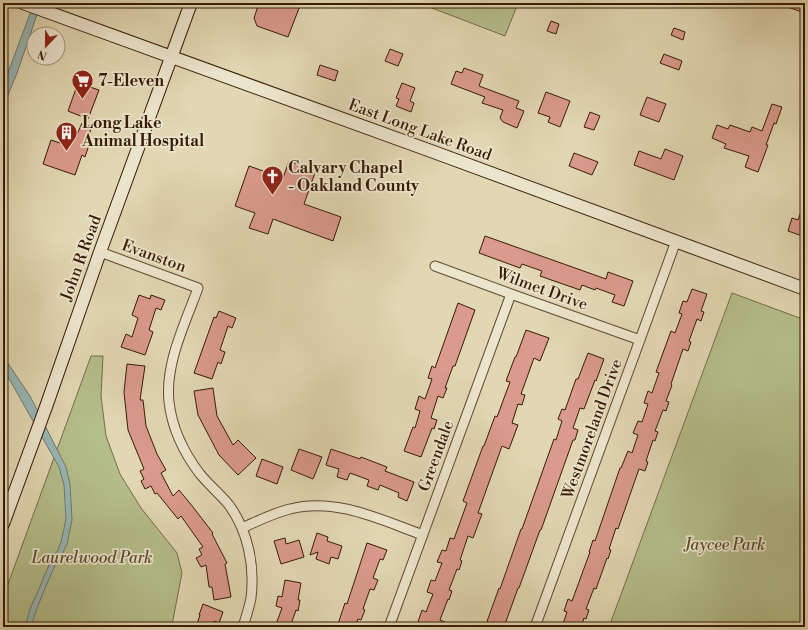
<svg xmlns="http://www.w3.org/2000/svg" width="808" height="630" viewBox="0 0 808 630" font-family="'Libre Bodoni',serif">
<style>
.green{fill:#b4be8a;stroke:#766c48}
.water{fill:#97b7b6;stroke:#71796f}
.building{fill:#da9a8c;stroke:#381b05}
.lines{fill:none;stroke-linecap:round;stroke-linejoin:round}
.minor-casing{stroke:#624a30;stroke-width:11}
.secondary-casing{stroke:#381b05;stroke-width:14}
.minor{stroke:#ece5cd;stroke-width:9}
.secondary{stroke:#ece5cd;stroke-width:12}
.labels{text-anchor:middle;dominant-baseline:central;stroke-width:3.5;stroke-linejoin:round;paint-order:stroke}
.poi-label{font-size:16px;font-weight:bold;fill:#381b05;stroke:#ece5cd;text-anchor:start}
.street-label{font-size:16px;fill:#381b05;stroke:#ece5cd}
.park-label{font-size:16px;font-style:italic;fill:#5d4c2d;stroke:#ece5cd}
</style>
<rect width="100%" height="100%" fill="#e1d7b2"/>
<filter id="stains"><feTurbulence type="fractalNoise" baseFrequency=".005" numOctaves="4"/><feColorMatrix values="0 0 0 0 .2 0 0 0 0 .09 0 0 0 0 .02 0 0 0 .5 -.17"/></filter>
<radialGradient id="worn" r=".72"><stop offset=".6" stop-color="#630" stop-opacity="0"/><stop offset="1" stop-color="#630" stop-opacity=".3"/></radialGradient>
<!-- green -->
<path class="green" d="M419 3H518L505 36Z
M732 293 805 320V627H609Z
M91 356H103L101 396 106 436 120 474 141 508 177 553 182 573 173 620 171 627H3V598Z"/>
<!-- water -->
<path class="water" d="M34 3H41L17 73 3 107V86Z
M3 356 30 396 66 467 70 484 72 520 67 544 63 553 57 561 43 593 36 611 31 627H25L30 609 38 591 52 558 58 550 61 542 66 519 64 485 59 467 3 368Z"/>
<!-- building -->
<path class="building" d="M259 3H301L288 37 257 26 254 18Z
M779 3H805V13L779 4Z
M551 21 559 24 556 34 547 31Z
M674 28 685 32 683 40 671 35Z
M390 49 403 54 398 66 385 61Z
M664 54 682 61 679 70 660 63Z
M320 65 338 71 335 81 317 75Z
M464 68 483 75 479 86 519 101 516 108 524 111 517 128 503 122 500 118 503 110 482 103 485 97 451 84 456 71 462 73Z
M78 83 99 90 88 119 68 111Z
M402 83 415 88 410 101 414 103 411 112 396 106 399 99 396 98Z
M546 92 570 101 560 127 548 122 550 117 538 113Z
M647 97 666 104 659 122 640 115Z
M772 104 782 107 776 124 774 123 766 145H768L758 172 745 167 749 156 724 148 726 144 712 138 717 125 728 129 730 125 750 132 752 127 762 131Z
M590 112 600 116 594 130 584 127Z
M82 123 92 127 85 144 89 145 85 157 82 155 75 175 43 164 51 140 60 143 63 135 75 139Z
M665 149 683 156 674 180 634 165 639 151 661 159Z
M574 153 598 162 592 175 569 166Z
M289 161 316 170 304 204 341 217 333 241 273 219 268 234 249 228 255 213 235 206 249 166 283 178Z
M804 203H805V237L788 231 792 218 798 220Z
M485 236 606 279 608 272 633 281 624 306 612 302 615 295 596 288 595 290 582 285 580 290 540 276 542 271 522 264 520 268 479 253Z
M692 289 707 294 701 311 704 312 701 321 697 319 689 341 691 342 688 351 683 349 671 384 672 385 666 401 669 402 666 411 663 410 655 431 658 432 655 441 653 440 646 461 648 462 645 471 639 469 618 529 616 528 609 549 611 550 608 559 607 558 596 589 594 588 586 609 589 610 586 619 584 618 581 627H562L567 612 564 611 568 599 572 601 590 552H589L593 540 595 541 620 468H621L628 451 632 453 638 435 633 433 638 421 642 422 648 404 644 403 648 391 652 393 659 373 656 372 671 331 675 333 682 314 679 313 683 301 687 302Z
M139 295 150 299 151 295 165 300 161 310 156 308 149 330 153 332 145 355 121 347 126 334 132 337 138 318 132 315Z
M458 303 475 310 455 366H453L445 388H447L443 398 438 396 431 418 437 420 434 429 432 428 421 457 404 451 413 427 415 428 420 411 415 409 419 396 425 399 432 379 428 378 432 366 435 368Z
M219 311 236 318 232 328 228 326 220 350 225 352 221 364 218 362 212 379 194 373 214 317 216 318Z
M526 330 549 338 540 361 534 358 521 394 525 395 522 405 518 404 512 423 518 425 509 449 502 446 478 513 482 514 473 538 468 536 460 560 462 561 459 570 457 569 449 590 452 591 449 600 448 599 440 620 455 626V627H431L418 622 422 610 426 612 433 594 427 592 431 580 435 581 442 563 437 562 442 550 446 551 450 538 454 539 467 503 463 501 483 446H484L495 416 497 417 510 382 506 381 515 357H516Z
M588 353 604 359 596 381 595 380 584 409 580 408 573 428 578 430 575 440H573L541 530H540L519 588H518L504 627H485L499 588 500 589 521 529H522L554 439 556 440 562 421 558 419 562 409 565 410 576 379H578Z
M127 364 145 366 140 400H143L146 426 157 454 166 470 161 473 173 496 179 490 193 507 213 533 212 534 227 563 225 564 231 597 214 600 212 587H209L206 565 201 567 196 558 202 555 199 549 203 547 181 516 178 519 157 493 155 494 151 486 145 489 141 481 144 479 140 471 144 469 128 430 124 392Z
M213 388 217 416 233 445 238 440 256 458 238 475 219 455 198 415 194 391Z
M299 449 322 457 313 479 291 470Z
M331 449 360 459 361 457 387 467 385 471 414 482 407 501 398 497 399 493 380 485 378 490 367 486 369 480 350 473 347 480 337 477 339 469 326 465Z
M262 459 283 467 277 484 256 476Z
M317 533 328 537 327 541 342 546 338 559 331 557 329 564 316 559 318 552 310 555Z
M285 538 286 544 299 540 304 557 281 564 274 541Z
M367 543 387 550 383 560 380 559 373 578 378 580 374 590 370 589 363 609 365 610 361 620 358 619 355 627H337L345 603 347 604Z
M285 580 301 583 298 600H300L298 611 296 610 290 627H275L282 608 276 606 278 596 282 597Z
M203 604 223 612 219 623 214 621 212 627H196L200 615H199Z"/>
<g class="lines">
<defs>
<path id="minor" d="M100 252 198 288C185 324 165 363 169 402 172 428 184 453 200 474 209 485 220 494 229 505 248 531 255 566 251 598 249 608 246 617 243 627
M435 266 511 294 640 340
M242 528C258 521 273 513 290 509 336 497 381 520 423 535
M389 627 511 294
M535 627 676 241"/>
<path id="secondary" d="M23 3 431 151 805 289
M3 524 47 404 100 252 191 3"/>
</defs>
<!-- minor casing -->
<use href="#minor" class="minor-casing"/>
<!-- secondary casing -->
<use href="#secondary" class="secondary-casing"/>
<!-- minor -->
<use href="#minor" class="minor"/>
<!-- secondary -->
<use href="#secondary" class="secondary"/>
</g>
<!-- icons -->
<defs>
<symbol id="supermarket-pin" viewBox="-11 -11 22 30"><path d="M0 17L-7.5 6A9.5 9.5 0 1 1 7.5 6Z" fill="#8f2418" stroke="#ece5cd"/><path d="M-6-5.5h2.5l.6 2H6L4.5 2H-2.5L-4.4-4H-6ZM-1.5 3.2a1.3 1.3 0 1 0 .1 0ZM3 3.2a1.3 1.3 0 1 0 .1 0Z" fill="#fff"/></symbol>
<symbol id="building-pin" viewBox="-11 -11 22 30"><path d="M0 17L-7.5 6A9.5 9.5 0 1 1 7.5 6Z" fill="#8f2418" stroke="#ece5cd"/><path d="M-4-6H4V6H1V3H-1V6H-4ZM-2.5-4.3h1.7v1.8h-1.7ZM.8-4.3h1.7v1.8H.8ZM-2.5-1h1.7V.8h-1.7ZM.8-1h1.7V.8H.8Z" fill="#fff"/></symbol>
<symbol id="church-pin" viewBox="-11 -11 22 30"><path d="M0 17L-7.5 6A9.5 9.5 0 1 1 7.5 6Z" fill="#8f2418" stroke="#ece5cd"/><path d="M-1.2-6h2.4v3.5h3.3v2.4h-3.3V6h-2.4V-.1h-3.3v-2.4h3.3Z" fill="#fff"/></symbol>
</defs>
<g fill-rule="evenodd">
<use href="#supermarket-pin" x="70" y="68" width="25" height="34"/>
<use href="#building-pin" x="54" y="120" width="25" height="34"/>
<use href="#church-pin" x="260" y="164" width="25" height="34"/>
</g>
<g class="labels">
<!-- poi labels -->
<g class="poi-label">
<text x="98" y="81">7-Eleven</text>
<text x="82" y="123">Long Lake<tspan x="82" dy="18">Animal Hospital</tspan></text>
<text x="288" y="168">Calvary Chapel<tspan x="288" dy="18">- Oakland County</tspan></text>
</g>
<!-- street labels -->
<g class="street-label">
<text transform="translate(420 130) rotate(20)">East Long Lake Road</text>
<text transform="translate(154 256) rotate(20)">Evanston</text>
<text transform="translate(81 258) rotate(-70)">John R Road</text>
<text transform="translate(542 289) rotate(20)">Wilmet Drive</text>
<text transform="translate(592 429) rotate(-70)">Westmoreland Drive</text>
<text transform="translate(436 456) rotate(-70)">Greendale</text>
</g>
<!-- park labels -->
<g class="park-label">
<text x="725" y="545">Jaycee Park</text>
<text x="92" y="558">Laurelwood Park</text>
</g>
</g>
<!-- margin -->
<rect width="808" height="630" fill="none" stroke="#e1d7b2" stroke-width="16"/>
<rect x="4" y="4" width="800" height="622" fill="none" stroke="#381b05" stroke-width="2"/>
<rect x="8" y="8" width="792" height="614" fill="none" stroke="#381b05"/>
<!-- north arrow -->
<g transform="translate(46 46) rotate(202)"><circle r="19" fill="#ece5cd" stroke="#a4947d"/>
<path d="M0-3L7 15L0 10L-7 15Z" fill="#8f2418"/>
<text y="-6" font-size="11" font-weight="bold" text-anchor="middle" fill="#381b05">N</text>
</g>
<rect width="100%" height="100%" filter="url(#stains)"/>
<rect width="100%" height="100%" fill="url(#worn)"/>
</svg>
